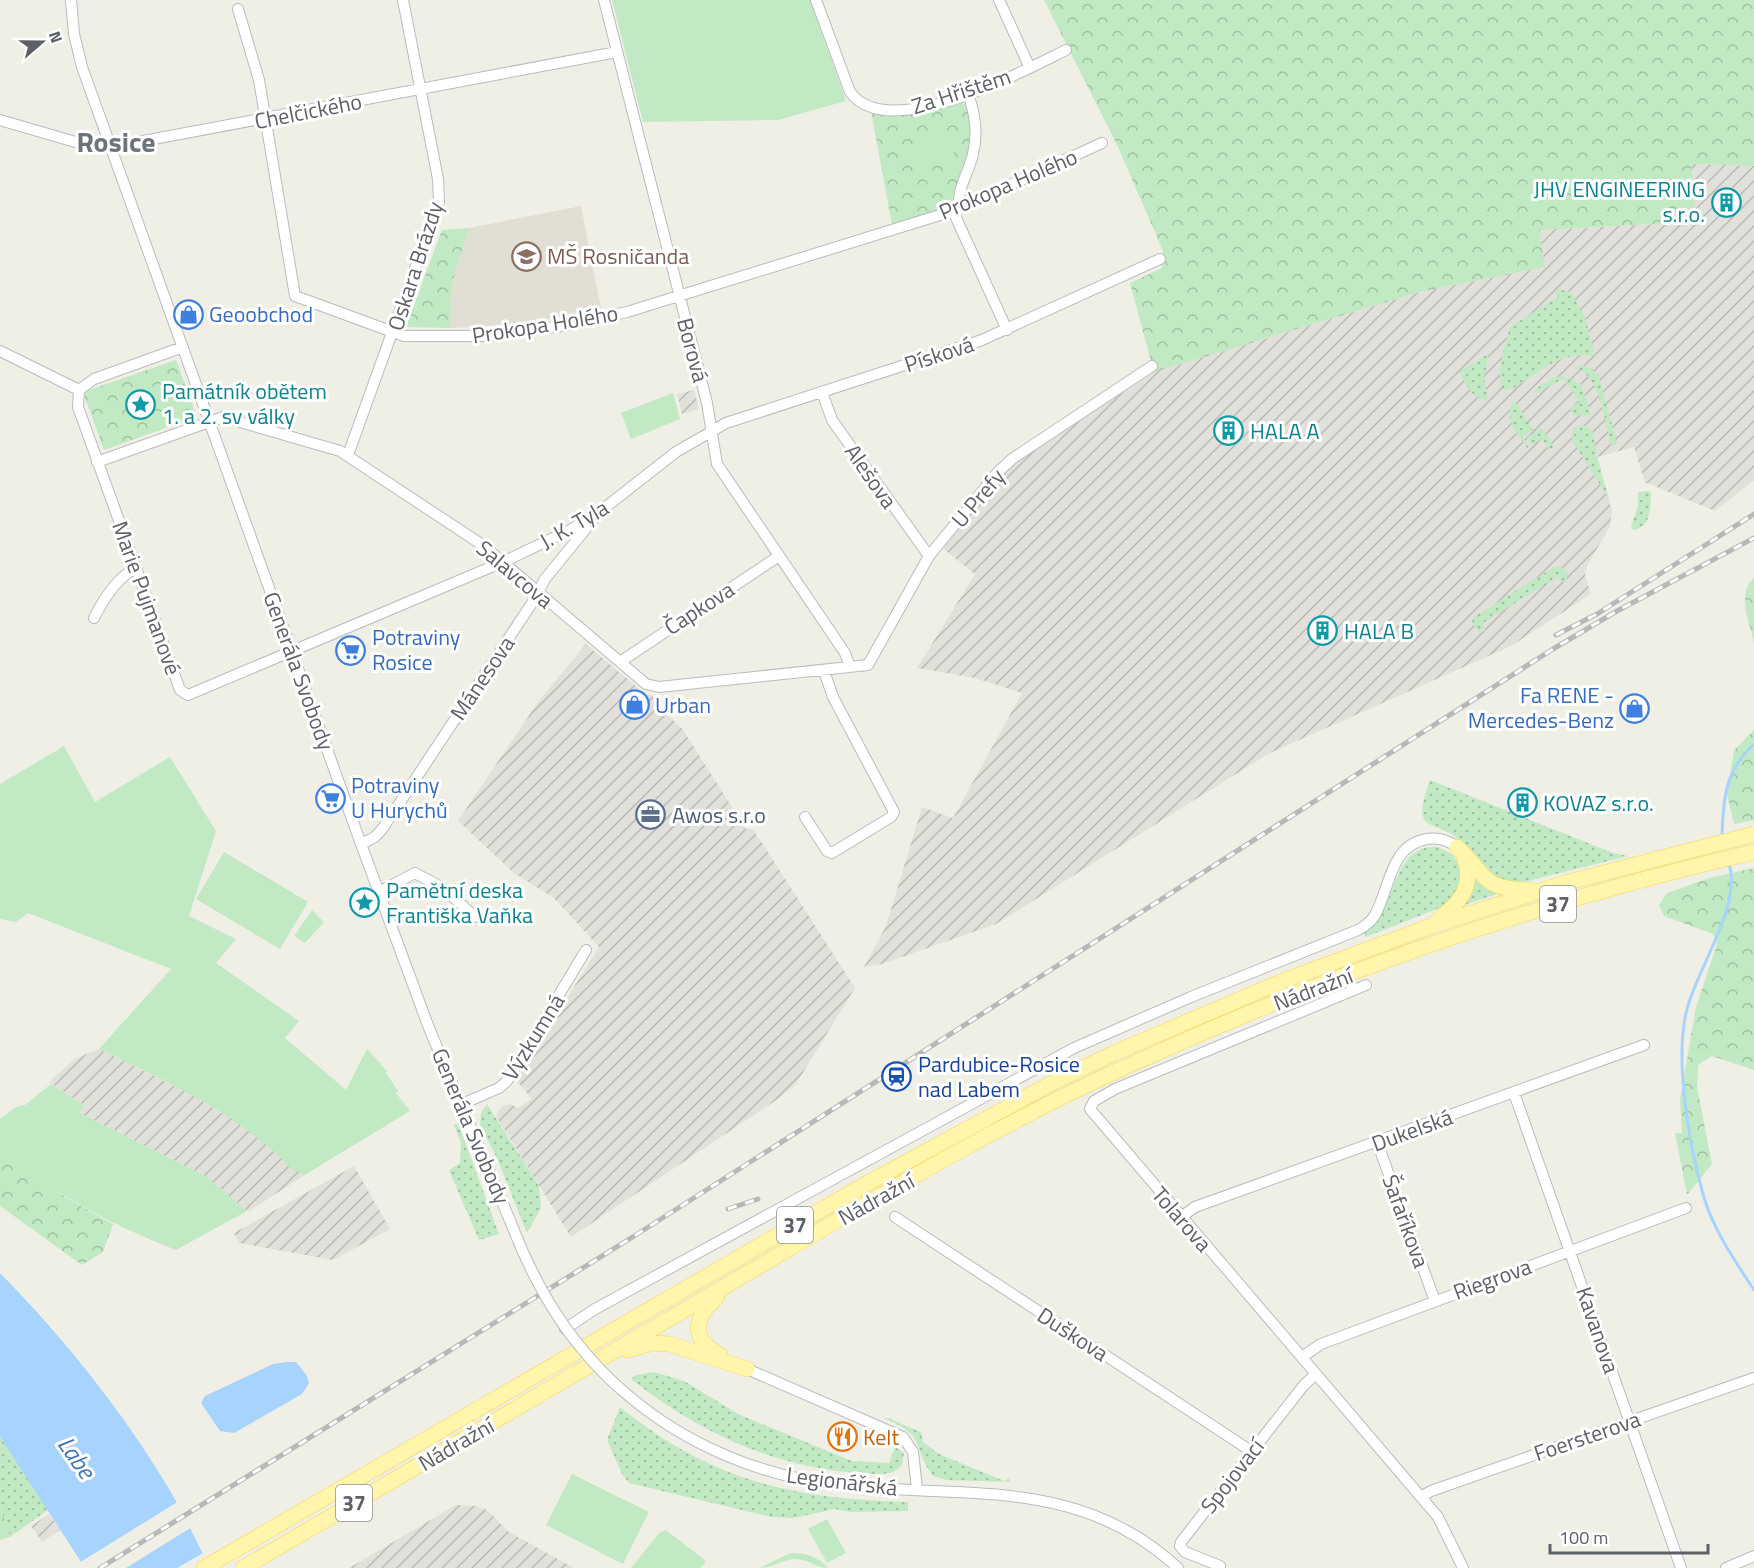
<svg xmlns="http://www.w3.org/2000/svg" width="1754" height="1568" viewBox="0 0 1754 1568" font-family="'Titillium Web',sans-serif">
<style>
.industrial{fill:url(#industrial-furrows)}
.education{fill:#e1ded4}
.grass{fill:url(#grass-dots)}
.forest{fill:url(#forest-crowns)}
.garden{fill:#c1e9c3}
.water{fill:#a7d4ff}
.pier{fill:#f0efe6}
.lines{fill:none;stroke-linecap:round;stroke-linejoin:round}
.stream{stroke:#a7d4ff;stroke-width:3}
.minor-casing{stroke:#b8bbc0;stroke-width:12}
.primary-casing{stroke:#f9d456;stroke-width:16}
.minor{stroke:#fff;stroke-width:10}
.primary{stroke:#fff6ac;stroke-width:15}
.rail-casing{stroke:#b7b8b8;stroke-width:5}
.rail{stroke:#fff;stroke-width:3;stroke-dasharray:9;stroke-linecap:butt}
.minor-bridge-casing{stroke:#b8bbc0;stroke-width:12;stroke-linecap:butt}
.minor-bridge{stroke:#fff;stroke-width:10}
.labels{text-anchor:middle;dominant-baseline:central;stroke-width:6;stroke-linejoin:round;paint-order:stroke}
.shield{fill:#fff;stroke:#8e9095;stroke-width:1.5}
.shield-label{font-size:21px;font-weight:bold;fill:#5d6167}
.street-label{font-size:22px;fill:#5d6167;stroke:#fff}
.culture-label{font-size:22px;fill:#0d838f;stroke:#fff;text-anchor:start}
.education-label{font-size:22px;fill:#785e54;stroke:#fff;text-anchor:start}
.shop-label{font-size:22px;fill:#366cbe;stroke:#fff;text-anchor:start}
.service-label{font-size:22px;fill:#4e5e75;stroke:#fff;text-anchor:start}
.transit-label{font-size:22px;fill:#164399;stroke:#fff;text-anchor:start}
.food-label{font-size:22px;fill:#c56008;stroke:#fff;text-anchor:start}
.water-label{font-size:24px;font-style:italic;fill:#3d73b8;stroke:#fff}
.district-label{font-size:28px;font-weight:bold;fill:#6e7379;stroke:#fff}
</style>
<defs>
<pattern id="industrial-furrows" width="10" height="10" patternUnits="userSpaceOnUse" patternTransform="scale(1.5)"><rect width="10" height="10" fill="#e1e0da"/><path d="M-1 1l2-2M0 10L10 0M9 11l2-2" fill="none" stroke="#bab9b5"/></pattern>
<pattern id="grass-dots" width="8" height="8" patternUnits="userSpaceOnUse" patternTransform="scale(1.5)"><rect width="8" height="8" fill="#c1e9c3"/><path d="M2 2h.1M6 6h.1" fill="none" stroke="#a0c0a2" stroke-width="1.8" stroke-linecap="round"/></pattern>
<pattern id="forest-crowns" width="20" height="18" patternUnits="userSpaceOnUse" patternTransform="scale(1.5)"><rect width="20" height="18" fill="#c1e9c3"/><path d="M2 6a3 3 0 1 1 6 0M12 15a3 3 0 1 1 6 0" fill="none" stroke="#a0c0a2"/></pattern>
</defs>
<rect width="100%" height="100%" fill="#f0efe6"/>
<!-- industrial -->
<path class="industrial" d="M1691 164 1754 166V480L1715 511 1645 482 1634 447 1597 457 1612 511 1610 526 1587 566 1585 576 1591 594 1511 646 1268 754 996 924 882 964 864 967 886 926 922 807 953 818 1022 693 975 678 917 668 975 574 941 547 1004 471 1154 372 1420 292 1544 267 1539 230 1695 222Z
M694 390 699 409 682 414 677 394Z
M586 644 645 694 653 695V699L683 730 746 829H753L855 988 796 1084 778 1099 571 1237 496 1116 502 1106 510 1104 518 1108 532 1099 516 1080 599 947 554 898 514 873 458 821 538 702Z
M99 1049 185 1091 244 1126 270 1145 294 1172 300 1171 303 1176 248 1212 207 1177 80 1113 84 1105 49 1082 75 1059Z
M354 1166 390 1229 333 1260 239 1243 234 1233Z
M456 1505 476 1506 487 1510 509 1532 574 1568H349Z
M49 1514 60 1530 42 1542 31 1526Z"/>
<!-- education -->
<path class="education" d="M581 206 601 309 520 324 450 328 452 283 469 228Z"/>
<!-- grass -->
<path class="grass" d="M1557 289 1571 292 1585 317 1595 356C1562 350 1541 371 1514 388L1504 390C1493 379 1507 341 1510 327L1558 297 1555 291Z
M1489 353 1484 378 1488 400C1472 401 1466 383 1459 372Z
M1579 365 1591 368 1599 376 1617 444 1611 446C1604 421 1602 381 1578 368Z
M1562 376 1581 384 1591 415 1574 416 1570 408 1579 402 1564 378 1535 394V389L1553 378Z
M1515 401 1533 430 1523 436 1529 447 1527 448C1518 434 1500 415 1515 401Z
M1582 425 1587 426 1593 432 1597 457 1609 499 1572 440 1573 428Z
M1542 428 1554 447 1549 450 1542 439 1532 445 1527 437Z
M1651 491C1650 507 1652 527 1633 530L1631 526 1638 506V492Z
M1561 566 1568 574 1566 581 1562 582 1557 577 1483 623 1485 631 1479 632 1472 622 1474 617 1554 567Z
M1430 780 1613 853 1628 856 1524 882H1496C1485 869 1474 854 1462 842 1434 816 1409 838 1430 780Z
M1438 847 1452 854 1462 870 1457 896 1444 906 1366 937 1364 934C1398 913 1389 843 1438 847Z
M1474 875 1500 893 1464 905Z
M487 1104 539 1186 541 1208 527 1233 497 1158 480 1126 481 1113Z
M458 1123 499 1234 479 1240 449 1170 460 1163 461 1143 454 1125Z
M654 1372 684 1381 740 1415 852 1461 889 1463 895 1447 904 1453 902 1465C892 1478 874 1473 859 1473 773 1467 698 1432 631 1379L636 1375Z
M620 1407C711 1481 793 1499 908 1502V1511L850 1512 835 1509 793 1518 771 1517 629 1483 622 1474 607 1440Z
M884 1418H888L921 1432 923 1442 939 1454 1004 1481 1009 1478 1010 1482 947 1480 933 1476C911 1445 928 1437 884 1418Z
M0 1437 48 1510 10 1537 0 1505Z"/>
<!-- forest -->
<path class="forest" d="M1044 0H1754V166L1691 164 1696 222 1539 230 1545 267 1420 292 1154 372 1130 283 1162 268 1163 251 1118 147Z
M962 102C983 117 965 187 950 204 941 214 906 221 892 225L871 111Z
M469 228 452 283 450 328 406 327 442 230Z
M176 360 197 417 104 450 83 392Z
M1754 578V643C1750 623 1736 594 1754 578Z
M1754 730V820L1734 824 1727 794 1734 750Z
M1754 868V1070L1712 1056 1698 1065 1697 1087 1712 1164 1687 1195 1675 1133H1682L1680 1099 1696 1007 1717 944 1713 934 1664 916 1659 905 1667 893 1709 878Z
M0 1149 65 1197 113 1224 103 1252 82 1265 0 1206Z
M0 1505 10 1537 0 1540Z"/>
<!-- garden -->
<path class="garden" d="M612 0H810L846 101 778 120 643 122Z
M948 134 955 158 913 171 906 147Z
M673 393 680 419 631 439 621 413Z
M64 746 95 802 170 757 216 831 189 916 236 939 216 963 299 1021 285 1038 346 1090 367 1049 387 1071 386 1073 398 1091 396 1093 410 1111 303 1176 300 1171 294 1172C240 1113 169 1083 99 1049L171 969 28 913 16 922 0 919V784Z
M224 852 308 902 280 949 196 899Z
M312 910 324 922 305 943 294 936Z
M51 1084 84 1105 80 1113 207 1177 247 1211 176 1250C112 1225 53 1194 0 1149V1119L16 1107 25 1105Z
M572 1474 649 1512 623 1564 546 1525Z
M827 1519 846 1553 827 1563 808 1529Z
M666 1530 706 1561 701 1568H631L660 1532Z
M791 1553C805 1553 818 1556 828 1568 816 1568 808 1559 796 1559 783 1559 773 1568 759 1568Z"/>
<!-- water -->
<path class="water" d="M0 1273C65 1339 125 1414 172 1494 186 1518 197 1543 210 1568H85L0 1437Z
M287 1362H296L307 1376 309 1383 302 1394 234 1433 220 1431 201 1403 205 1396 273 1364Z"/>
<!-- pier -->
<path class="pier" d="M179 1501 192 1527 126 1568H82L79 1563Z
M205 1552 213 1568H177Z"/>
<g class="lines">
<!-- stream -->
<path class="stream" d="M1722 836C1723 800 1725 770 1754 744
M1729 863C1742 907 1698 966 1687 1009 1674 1059 1689 1144 1703 1194 1712 1228 1735 1261 1754 1290"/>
<defs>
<path id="minor" d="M71 0 74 34 82 67 361 844 429 1028 511 1223
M604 0 707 403 717 464 845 653 850 667
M816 0 850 92C888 144 1022 72 1066 50
M999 0 1030 68
M238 9 259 80 295 296 404 336H489L569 325 627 312 953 211 1102 143
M0 120 96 148 111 147 617 52
M960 208C955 192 970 170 973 154 978 134 975 113 968 94
M953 211 1007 330
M0 351 79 390
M79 390 78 407 180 690 188 695 503 562 570 530 602 510 676 452 726 423 982 340 1160 259
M79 390 94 379 183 347
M822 392 832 420 929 556
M348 455 439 202 438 179 403 0
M97 462 223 417 340 451 484 546 646 684 659 687 868 665 929 556 998 472 1012 459 1152 366
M94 618C103 600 118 577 136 568
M620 662 779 556
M805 817 827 851 832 853 891 817 894 812 833 697 824 671
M361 844 375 837 383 828 532 603 545 579 593 520
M379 892 415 873 443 888 475 917
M1366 985 1115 1089 1094 1101 1090 1109 1438 1517 1463 1568
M1514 1093 1681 1568
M462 1104 499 1088 507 1081 586 950
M1377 1142 1435 1301
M895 1217 1251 1451
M1181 1217 1195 1207 1644 1045
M565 1329 595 1309 1074 1048 1191 997 1358 930C1365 926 1371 922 1375 915 1390 888 1390 845 1427 839 1439 837 1448 840 1457 847
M1302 1357 1321 1344 1686 1208
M747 1369 903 1437 913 1452 917 1489
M630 1397C686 1444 758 1475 832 1484 956 1500 1076 1473 1178 1568
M1421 1497 1431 1491 1754 1378
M1220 1566 1185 1552 1180 1546 1181 1542 1304 1385 1316 1374
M1726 1568 1754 1556"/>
<path id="primary" d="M1457 847C1489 877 1480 889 1530 890
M1438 920C1460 903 1475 886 1464 857
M717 1297C694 1318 689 1338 720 1355
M627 1350 653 1343 669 1344 747 1369
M204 1568 864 1185 1054 1082 1114 1053 1283 981 1431 926 1565 883 1754 834
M243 1568C409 1471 574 1374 739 1278 867 1203 996 1125 1132 1064 1331 973 1541 901 1754 852"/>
</defs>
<!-- minor casing -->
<use href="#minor" class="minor-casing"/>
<!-- primary casing -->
<use href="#primary" class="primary-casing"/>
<!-- minor -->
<use href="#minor" class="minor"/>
<!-- primary -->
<use href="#primary" class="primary"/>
<defs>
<path id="rail" d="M1556 635 1597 614 1754 514
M728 1209 758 1199
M100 1568 639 1233 1553 649 1617 611 1754 538"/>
</defs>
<!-- rail casing -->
<use href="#rail" class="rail-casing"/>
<!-- rail -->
<use href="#rail" class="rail"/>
<defs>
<path id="minor-bridge" d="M511 1223C537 1291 573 1350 630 1397"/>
</defs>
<!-- minor-bridge casing -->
<use href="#minor-bridge" class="minor-bridge-casing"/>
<!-- minor-bridge -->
<use href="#minor-bridge" class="minor-bridge"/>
</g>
<!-- icons -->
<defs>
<symbol id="building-ring" viewBox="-11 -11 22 22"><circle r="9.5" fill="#fff" stroke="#0f9aa8" stroke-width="1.5"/><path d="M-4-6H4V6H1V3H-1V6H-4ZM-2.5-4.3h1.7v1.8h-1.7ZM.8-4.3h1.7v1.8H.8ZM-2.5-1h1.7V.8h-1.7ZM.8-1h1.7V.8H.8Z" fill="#0f9aa8"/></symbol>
<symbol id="school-ring" viewBox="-11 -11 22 22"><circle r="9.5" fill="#fff" stroke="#8d6e63" stroke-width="1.5"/><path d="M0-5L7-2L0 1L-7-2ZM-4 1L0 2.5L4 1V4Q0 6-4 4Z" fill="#8d6e63"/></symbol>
<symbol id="shop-ring" viewBox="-11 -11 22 22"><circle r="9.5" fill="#fff" stroke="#3f7fe0" stroke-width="1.5"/><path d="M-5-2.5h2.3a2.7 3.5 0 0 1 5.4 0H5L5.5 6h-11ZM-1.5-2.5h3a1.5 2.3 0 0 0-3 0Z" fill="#3f7fe0"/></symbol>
<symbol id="sight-ring" viewBox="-11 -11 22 22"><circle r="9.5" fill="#fff" stroke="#0f9aa8" stroke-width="1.5"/><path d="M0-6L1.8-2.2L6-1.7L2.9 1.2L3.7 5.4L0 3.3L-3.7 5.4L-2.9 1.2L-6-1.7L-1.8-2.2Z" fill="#0f9aa8"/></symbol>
<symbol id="supermarket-ring" viewBox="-11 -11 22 22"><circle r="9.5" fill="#fff" stroke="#3f7fe0" stroke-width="1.5"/><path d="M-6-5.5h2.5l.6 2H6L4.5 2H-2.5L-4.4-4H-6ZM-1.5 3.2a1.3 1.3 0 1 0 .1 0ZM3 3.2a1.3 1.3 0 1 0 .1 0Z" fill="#3f7fe0"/></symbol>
<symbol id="office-ring" viewBox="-11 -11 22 22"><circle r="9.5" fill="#fff" stroke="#5c6f8a" stroke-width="1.5"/><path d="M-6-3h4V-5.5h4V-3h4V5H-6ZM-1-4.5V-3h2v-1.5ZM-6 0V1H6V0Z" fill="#5c6f8a"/></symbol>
<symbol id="station-ring" viewBox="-11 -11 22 22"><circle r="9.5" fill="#fff" stroke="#1a4fb4" stroke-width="1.5"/><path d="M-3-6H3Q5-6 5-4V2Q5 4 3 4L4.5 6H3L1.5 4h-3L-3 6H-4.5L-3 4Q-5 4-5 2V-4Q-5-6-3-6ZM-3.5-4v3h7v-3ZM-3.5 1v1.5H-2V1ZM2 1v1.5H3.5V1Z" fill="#1a4fb4"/></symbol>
<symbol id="restaurant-ring" viewBox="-11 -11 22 22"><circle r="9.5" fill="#fff" stroke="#e8710a" stroke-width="1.5"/><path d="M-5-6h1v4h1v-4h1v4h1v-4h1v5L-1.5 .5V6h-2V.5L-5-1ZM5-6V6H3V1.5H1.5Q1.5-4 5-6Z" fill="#e8710a"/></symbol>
</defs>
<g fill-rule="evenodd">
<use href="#building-ring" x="1710" y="186" width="33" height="33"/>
<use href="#school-ring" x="510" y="240" width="33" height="33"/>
<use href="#shop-ring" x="172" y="298" width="33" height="33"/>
<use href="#sight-ring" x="124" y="388" width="33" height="33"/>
<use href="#building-ring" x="1212" y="414" width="33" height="33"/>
<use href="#building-ring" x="1306" y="614" width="33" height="33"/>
<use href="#supermarket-ring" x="334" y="634" width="33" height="33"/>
<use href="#shop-ring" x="618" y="688" width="33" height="33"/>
<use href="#shop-ring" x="1618" y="692" width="33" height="33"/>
<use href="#supermarket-ring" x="314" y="782" width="33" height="33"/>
<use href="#building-ring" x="1506" y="786" width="33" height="33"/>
<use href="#office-ring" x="634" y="798" width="33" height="33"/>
<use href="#sight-ring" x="348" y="886" width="33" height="33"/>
<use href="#station-ring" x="880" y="1060" width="33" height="33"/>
<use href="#restaurant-ring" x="826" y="1420" width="33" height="33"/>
</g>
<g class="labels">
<!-- shield labels -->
<g class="shield">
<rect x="1540" y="886" width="36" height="36" rx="4.5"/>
<rect x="777" y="1207" width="36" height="36" rx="4.5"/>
<rect x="336" y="1485" width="36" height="36" rx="4.5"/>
</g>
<g class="shield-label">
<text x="1558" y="904">37</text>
<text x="795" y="1225">37</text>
<text x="354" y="1503">37</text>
</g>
<!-- street labels -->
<g class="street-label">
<text transform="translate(961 91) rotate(-18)">Za Hřištěm</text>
<text transform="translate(308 111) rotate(-11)">Chelčického</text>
<text transform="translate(1008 184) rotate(-23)">Prokopa Holého</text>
<text transform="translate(415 266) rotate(-72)">Oskara Brázdy</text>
<text transform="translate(545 324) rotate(-9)">Prokopa Holého</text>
<text transform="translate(693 350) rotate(75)">Borová</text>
<text transform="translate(939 354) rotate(-18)">Písková</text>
<text transform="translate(871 476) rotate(55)">Alešova</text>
<text transform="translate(978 498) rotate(-50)">U Prefy</text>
<text transform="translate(574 524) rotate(-30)">J. K. Tyla</text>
<text transform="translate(515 574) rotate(40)">Salavcova</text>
<text transform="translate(147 598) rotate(70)">Marie Pujmanové</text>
<text transform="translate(699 608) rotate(-33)">Čapkova</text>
<text transform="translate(299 671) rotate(70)">Generála Svobody</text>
<text transform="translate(482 678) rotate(-56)">Mánesova</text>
<text transform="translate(1313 989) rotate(-21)">Nádražní</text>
<text transform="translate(533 1037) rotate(-58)">Výzkumná</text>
<text transform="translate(471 1126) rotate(67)">Generála Svobody</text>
<text transform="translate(1412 1130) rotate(-20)">Dukelská</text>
<text transform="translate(876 1199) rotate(-29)">Nádražní</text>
<text transform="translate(1182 1219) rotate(49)">Tolarova</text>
<text transform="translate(1406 1221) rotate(70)">Šafaříkova</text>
<text transform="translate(1492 1279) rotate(-20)">Riegrova</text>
<text transform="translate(1598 1330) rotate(71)">Kavanova</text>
<text transform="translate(1073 1334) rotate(33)">Duškova</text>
<text transform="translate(1587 1436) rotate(-19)">Foersterova</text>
<text transform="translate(456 1444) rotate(-30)">Nádražní</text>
<text transform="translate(1232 1476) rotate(-52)">Spojovací</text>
<text transform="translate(842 1481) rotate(7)">Legionářská</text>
</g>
<!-- culture labels -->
<g class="culture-label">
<text x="1705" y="189" text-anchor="end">JHV ENGINEERING<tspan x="1705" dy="25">s.r.o.</tspan></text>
<text x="162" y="391">Památník obětem<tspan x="162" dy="25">1. a 2. sv války</tspan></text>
<text x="1250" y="431">HALA A</text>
<text x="1344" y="631">HALA B</text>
<text x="1543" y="803">KOVAZ s.r.o.</text>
<text x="386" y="890">Pamětní deska<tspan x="386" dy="25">Františka Vaňka</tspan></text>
</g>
<!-- education labels -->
<g class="education-label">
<text x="547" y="256">MŠ Rosničanda</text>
</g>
<!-- shop labels -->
<g class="shop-label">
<text x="209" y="314">Geoobchod</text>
<text x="372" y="637">Potraviny<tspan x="372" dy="25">Rosice</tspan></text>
<text x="1614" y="695" text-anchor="end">Fa RENE -<tspan x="1614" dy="25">Mercedes-Benz</tspan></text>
<text x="655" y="705">Urban</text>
<text x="351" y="785">Potraviny<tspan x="351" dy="25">U Hurychů</tspan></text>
</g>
<!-- service labels -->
<g class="service-label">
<text x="672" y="815">Awos s.r.o</text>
</g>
<!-- transit labels -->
<g class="transit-label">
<text x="918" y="1064">Pardubice-Rosice<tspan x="918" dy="25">nad Labem</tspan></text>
</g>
<!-- food labels -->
<g class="food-label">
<text x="863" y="1437">Kelt</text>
</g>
<!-- water labels -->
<g class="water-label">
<text transform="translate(77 1457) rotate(55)">Labe</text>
</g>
<!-- district labels -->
<g class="district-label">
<text x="116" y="141">Rosice</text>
</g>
</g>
<!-- north arrow -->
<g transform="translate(42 42) rotate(70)" stroke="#ffffff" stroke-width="4.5" paint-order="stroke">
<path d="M0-4.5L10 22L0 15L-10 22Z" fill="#5d6167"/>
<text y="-9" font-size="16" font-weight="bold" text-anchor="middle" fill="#5d6167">N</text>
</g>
<!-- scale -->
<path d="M1550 1544v9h158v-9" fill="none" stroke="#5d6167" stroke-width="3"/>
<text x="1559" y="1544" font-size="18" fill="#5d6167" stroke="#ffffff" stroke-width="4.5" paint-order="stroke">100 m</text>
</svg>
